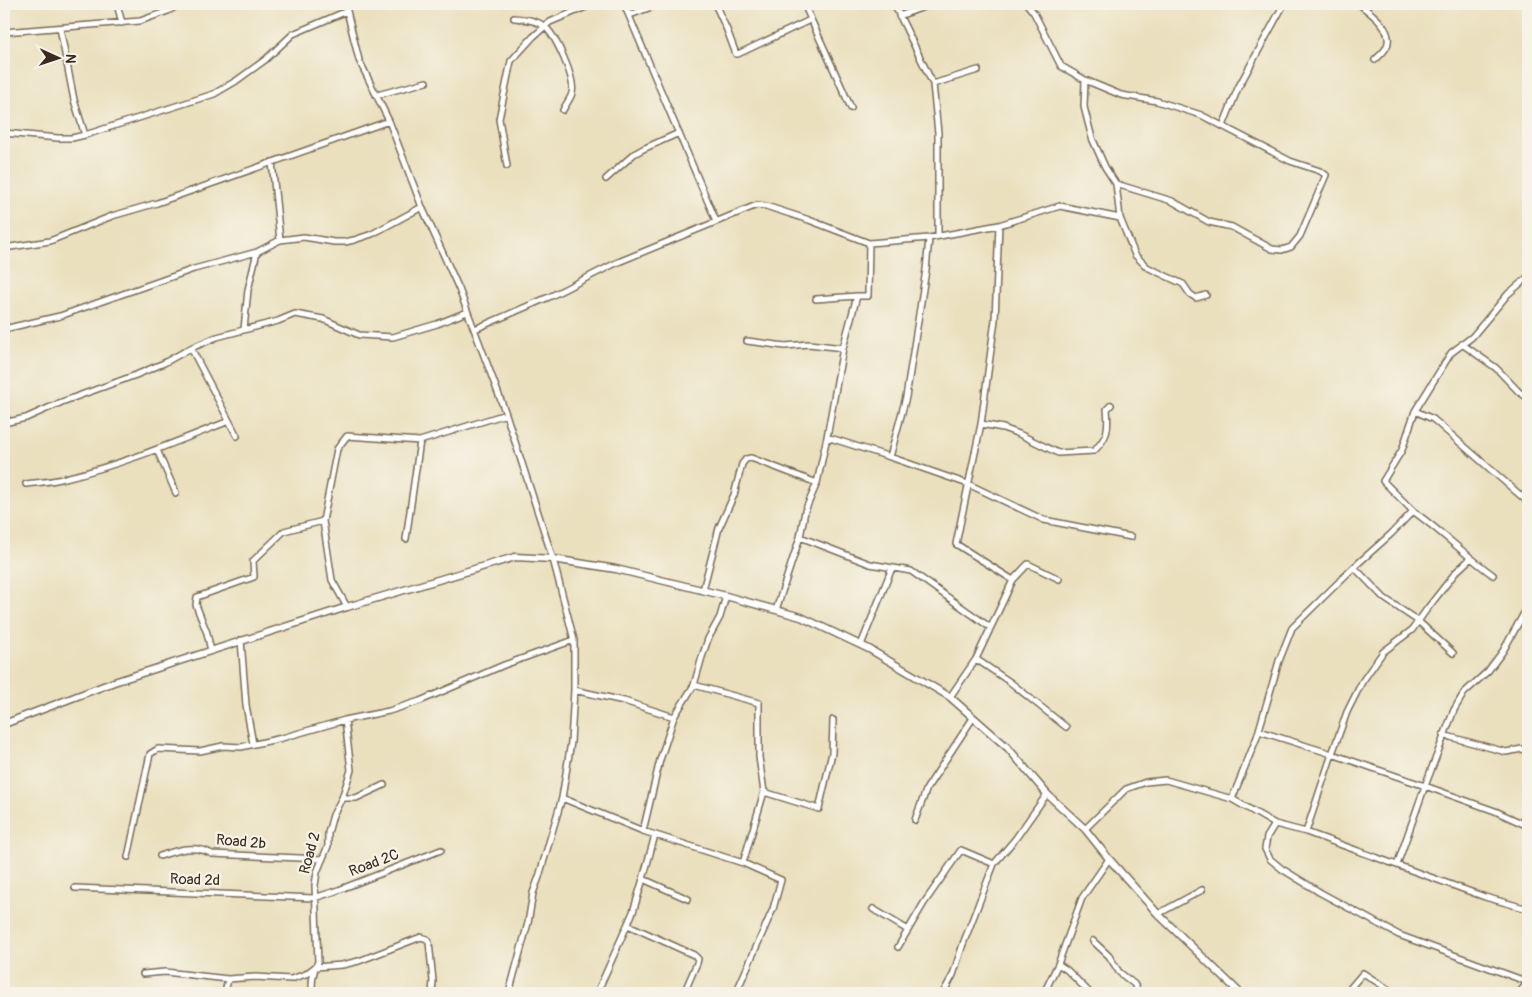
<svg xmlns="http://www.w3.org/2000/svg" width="1532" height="997" viewBox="0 0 1532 997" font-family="Pangolin,sans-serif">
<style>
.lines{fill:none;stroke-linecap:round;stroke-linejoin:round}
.minor-casing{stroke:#786a56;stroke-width:8}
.tertiary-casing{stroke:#786a56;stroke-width:9}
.minor{stroke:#fff;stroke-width:5}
.tertiary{stroke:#fff;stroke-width:6}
.labels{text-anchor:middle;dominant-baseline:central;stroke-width:4.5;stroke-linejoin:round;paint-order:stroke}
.street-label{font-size:15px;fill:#3b2a1e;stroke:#f7f3e8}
</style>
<rect width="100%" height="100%" fill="#f7f3e8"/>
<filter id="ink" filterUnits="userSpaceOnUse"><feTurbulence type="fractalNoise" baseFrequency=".02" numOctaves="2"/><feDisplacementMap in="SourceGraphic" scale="10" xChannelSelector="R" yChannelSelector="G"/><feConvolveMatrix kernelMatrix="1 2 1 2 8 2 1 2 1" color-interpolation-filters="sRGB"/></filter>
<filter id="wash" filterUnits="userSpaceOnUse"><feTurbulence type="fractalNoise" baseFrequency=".0096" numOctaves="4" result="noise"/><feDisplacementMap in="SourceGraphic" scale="20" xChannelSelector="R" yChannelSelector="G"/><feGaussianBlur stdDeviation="1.12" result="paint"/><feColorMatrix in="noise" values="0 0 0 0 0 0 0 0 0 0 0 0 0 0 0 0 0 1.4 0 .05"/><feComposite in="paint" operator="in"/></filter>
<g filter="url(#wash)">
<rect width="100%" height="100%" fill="#eae0be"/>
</g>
<g filter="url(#ink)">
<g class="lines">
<defs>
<path id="minor" d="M117 4 122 23
M347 4V11L359 60 389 121 422 207 459 289 506 414 553 559 574 640V690L571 742 562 798 539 877 533 893 528 923 509 993
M624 4 716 221
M715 4 727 30 736 54H738L810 20
M804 4 851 108
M894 4 933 84 938 133V235
M1027 4 1034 13 1061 66 1085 80 1121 95 1157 101 1201 115 1290 161 1320 171 1326 175 1300 236 1291 247 1282 250 1272 249 1232 227 1209 222 1172 201 1116 184
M1359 4C1371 13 1396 31 1386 48 1383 53 1378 57 1375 60
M630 15 659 4
M899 16 932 4
M514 18C524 19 536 20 544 26 555 34 576 79 572 93 571 98 566 104 563 110
M60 28 74 100 85 135
M4 32 140 21 168 11 180 4
M933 84 978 70
M377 95 426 82
M1223 126 1238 88 1284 4
M4 133 58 138H72L85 135 214 94 236 81 265 60 293 34 347 11
M272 162 280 240
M507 166 499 119 511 61 533 37 550 22 593 4
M606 179 634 154 643 149 679 133
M1120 218 1135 255 1147 267 1183 284 1190 294 1196 298 1206 295
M4 248 50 241 112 216 157 203 389 121
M857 296H868L869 243
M816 299 857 296 843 348
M4 329 60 316 194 269 257 252 280 240 304 237 334 242H345L354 240 372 234 422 207
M244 329 248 290 257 252
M475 329 549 297 616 263 757 205 766 206 809 220 869 243 929 238 999 225 1060 206 1120 218 1116 184 1105 167 1092 138 1084 107 1085 80
M747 341 785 346 809 344 843 348 827 437
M1462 344 1496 368 1519 392 1528 398
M191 348 237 436
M59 403 136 375 164 363 191 348 217 337 278 321 295 314 323 319 359 335 393 337 437 324 467 312
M4 411 8 422 26 418 62 402
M1415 411 1451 353 1472 337 1508 294 1528 277
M981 424 995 320 999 225
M157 450 176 493
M890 457 906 397 926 270 929 238
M26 484C39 482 53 482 65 478 121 465 176 442 229 421
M1413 511C1441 531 1465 555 1493 575
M323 521 332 580 347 607
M800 537 870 564 911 571 991 628
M406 539 420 441
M1354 567 1384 598 1418 621 1453 653
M1059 579 1028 564 1013 580 956 544 981 424 1003 428 1019 434 1058 453 1094 451C1108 437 1109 429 1107 409L1111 405
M703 590 719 528 734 495 742 464 746 459 751 458 817 483
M776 610 800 537 805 511 817 483 827 437 890 457 968 484 1044 520 1131 537
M241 640 246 705 253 744
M861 645 892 568
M211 651 207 633 196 605 197 597 254 577 253 561 284 531 323 521 337 449 347 436 420 441 506 414
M976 659 1013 580
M694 685 759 703V757L764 792 743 863
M574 690 624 701 674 717
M950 697 976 659 1010 682 1066 727
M1259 731 1332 754 1347 712 1362 682 1383 652 1412 630 1427 609 1456 572 1470 559
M1443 735 1506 752 1522 749 1528 751
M764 792 819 809 832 753 833 720
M342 798H356L384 785
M562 798 643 831 743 863 781 880 773 909 736 993
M1232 799 1257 737 1279 661 1292 628 1354 567 1391 534 1413 511 1383 481 1402 450 1415 411 1433 419 1528 502
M915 820 927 788 973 718
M1275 824 1267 837 1265 849 1270 859 1282 869 1321 893 1399 935 1528 982 1519 993
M1085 829 1126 789 1146 782 1166 780 1232 799 1275 824 1306 832 1485 897 1528 909
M643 831 660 760 674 717 694 685 702 657 708 639 720 617 726 596
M1306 832 1332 754 1425 786 1454 710 1464 693 1488 671 1503 651 1528 606
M655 835 643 879 688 899
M160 856C177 850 195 844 212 854L322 859
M128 857 150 754 158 749 200 751 223 746 241 747 282 738 345 720 389 711 420 701 504 665 574 640
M1397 865 1425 786 1495 811 1528 826
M75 888 314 898 336 891 441 850
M873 909 908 930
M1158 914 1202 890
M628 925 694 955 698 959 697 963 684 993
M1093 941 1109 956 1119 972 1134 984 1139 993
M898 947 924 903 961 850 994 864 1016 838 1047 794
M1058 964 1067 970 1090 993
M143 974 165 972 228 979 225 993
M228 979 255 977 291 979 306 974 315 967 342 965 359 961 421 937 427 939 429 942 433 981 432 993
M312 993C312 982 312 972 318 962L315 885 317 872 328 846V833L333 815 342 798 351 770 345 720
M597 993 633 912 643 879
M943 993 953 975 963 944 994 864
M1044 993 1058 964 1082 898 1109 859
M1346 993 1363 973 1394 993"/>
<path id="tertiary" d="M4 724 114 682 347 607 515 557 553 559 616 569 726 596 801 617 869 649 950 697 1008 748 1047 794 1085 829 1109 859 1158 914 1240 993"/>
</defs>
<!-- minor casing -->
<use href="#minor" class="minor-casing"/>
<!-- tertiary casing -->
<use href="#tertiary" class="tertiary-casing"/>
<!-- minor -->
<use href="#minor" class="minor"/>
<!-- tertiary -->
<use href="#tertiary" class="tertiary"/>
</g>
</g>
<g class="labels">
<!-- street labels -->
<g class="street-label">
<text transform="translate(241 842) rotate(5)">Road 2b</text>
<text transform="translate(310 853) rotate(-75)">Road 2</text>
<text transform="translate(374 863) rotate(-21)">Road 2C</text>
<text transform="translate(195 880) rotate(2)">Road 2d</text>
</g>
</g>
<!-- margin -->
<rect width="1532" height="997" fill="none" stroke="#f7f3e8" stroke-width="20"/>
<!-- north arrow -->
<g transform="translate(58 58) rotate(93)" stroke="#f7f3e8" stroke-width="4" paint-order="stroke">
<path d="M0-4L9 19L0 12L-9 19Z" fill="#3b2a1e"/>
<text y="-8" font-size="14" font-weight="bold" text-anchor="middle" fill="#3b2a1e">N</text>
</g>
</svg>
